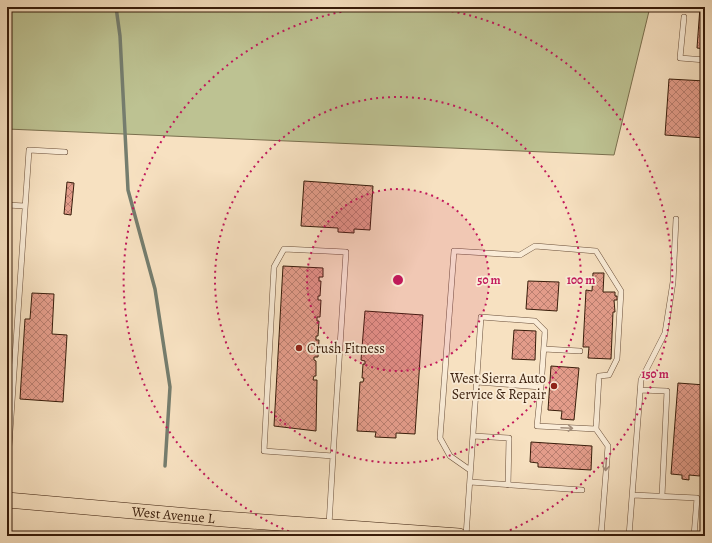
<svg xmlns="http://www.w3.org/2000/svg" width="712" height="543" viewBox="0 0 712 543" font-family="Alegreya,serif">
<style>
.grass{fill:#bdc292;stroke:#7a6f4e}
.lines{fill:none;stroke-linecap:round;stroke-linejoin:round}
.stream{stroke:#757d6e;stroke-width:3.5}
.building{fill:url(#building-cross-hatch);stroke:#381c0a}
.lane-casing{stroke:#684d38;stroke-width:6}
.primary-casing{stroke:#381c0a;stroke-width:16}
.lane{stroke:#faecd7;stroke-width:5}
.primary{stroke:#f7e1c1;stroke-width:15}
.oneway{stroke:#a38e7b}
.ring{fill:none;stroke:#c2185b;stroke-width:2;stroke-dasharray:2 4}
.poi-dot{fill:#8f2418;stroke:#faecd7;stroke-width:1.5}
.labels{text-anchor:middle;dominant-baseline:central;stroke-width:3.5;stroke-linejoin:round;paint-order:stroke}
.poi-label{font-size:14px;fill:#381c0a;stroke:#faecd7;text-anchor:start}
.street-label{font-size:14px;fill:#381c0a;stroke:#faecd7}
.centre{fill:#c2185b;stroke:#faecd7;stroke-width:2}
.ring-label{font-size:12px;text-anchor:middle;font-weight:bold;fill:#c2185b;stroke:#faecd7;stroke-width:3.5;stroke-linejoin:round;paint-order:stroke}
</style>
<defs>
<pattern id="building-cross-hatch" width="8" height="8" patternUnits="userSpaceOnUse"><rect width="8" height="8" fill="#e39c8a"/><path d="M0 0l8 8M0 8l8-8" fill="none" stroke="#b97e6f"/></pattern>
</defs>
<rect width="100%" height="100%" fill="#f7e1c1"/>
<filter id="stains"><feTurbulence type="fractalNoise" baseFrequency=".005" numOctaves="4"/><feColorMatrix values="0 0 0 0 .2 0 0 0 0 .09 0 0 0 0 .02 0 0 0 .5 -.17"/></filter>
<radialGradient id="worn" r=".72"><stop offset=".6" stop-color="#630" stop-opacity="0"/><stop offset="1" stop-color="#630" stop-opacity=".3"/></radialGradient>
<!-- grass -->
<path class="grass" d="M7 7H650L614 155 7 129Z"/>
<g class="lines">
<!-- stream -->
<path class="stream" d="M116 7 120 36 128 190 155 289 170 387 165 466"/>
</g>
<!-- building -->
<path class="building" d="M700 7H705V49L697 48Z
M669 79 705 81V138L665 135Z
M304 181 373 186 370 230 354 229V233L338 232V228L301 226Z
M67 182 74 183 71 215 64 214Z
M283 266 323 268V277H319V281H321L320 296H318V300H321L320 317H317V321H319L318 336H316V340H319L318 357H314V360L316 361V376H314L313 380H317L316 431 274 426Z
M593 273H604L603 292H615V296H617V300H614L615 312H613L611 359 588 358 589 347H583L586 290 592 291Z
M528 281 559 282 557 311 526 309Z
M32 293 54 294 52 334 67 335 63 402 20 399 25 319H30Z
M365 311 423 315 415 434 396 433V438L375 437 376 432 357 431 360 382H363L364 378H362L363 364H365V361L361 360Z
M514 330 536 331 535 360 512 359Z
M551 366 579 368 574 420 561 419 562 411 548 410Z
M678 383 705 385 700 476 689 475V480L682 479V475L671 474Z
M531 442 592 446 591 470 538 467V463L530 462Z"/>
<g class="lines">
<defs>
<path id="lane" d="M684 17 680 58 705 60
M7 205 25 206
M544 349 580 351
M477 382 541 387 537 426 596 429
M640 390 667 391 662 496
M473 436 509 438 508 485
M470 470 450 456 440 438 454 251 520 255 535 246 596 251 621 291 617 359 609 375 599 376 596 429 608 446 601 536
M7 476 29 150 65 152
M470 482 582 490
M633 495 697 498 694 536
M329 525 333 456 346 252 284 249 274 267 264 451 333 456
M466 536 481 317 535 321 545 331 541 387
M629 536 641 380 665 333 673 282 676 219"/>
<g id="primary">
<path id="s1" d="M7 500 223 519 459 536"/>
</g>
</defs>
<!-- lane casing -->
<use href="#lane" class="lane-casing"/>
<!-- primary casing -->
<use href="#primary" class="primary-casing"/>
<!-- lane -->
<use href="#lane" class="lane"/>
<!-- primary -->
<use href="#primary" class="primary"/>
</g>
<!-- one-way arrows -->
<defs><path id="oneway-shaft" d="M-6 0H5M1.5-3L5.5 0L1.5 3" fill="none" stroke-width="1.6" stroke-linecap="round" stroke-linejoin="round"/></defs>
<g class="oneway">
<use href="#oneway-shaft" transform="translate(567 428) rotate(3)"/>
<use href="#oneway-shaft" transform="translate(606 465) rotate(94)"/>
</g>
<!-- distance rings -->
<circle cx="398" cy="280" r="91" fill="#c2185b" fill-opacity=".12"/>
<g class="ring">
<circle cx="398" cy="280" r="91"/>
<circle cx="398" cy="280" r="183"/>
<path d="M300 536A274 274 0 0 1 374 7M422 7A274 274 0 0 1 496 536"/>
</g>
<!-- markers -->
<g class="poi-dot">
<circle cx="299" cy="348" r="4"/>
<circle cx="554" cy="386" r="4"/>
</g>
<g class="labels">
<!-- poi labels -->
<g class="poi-label">
<text x="307" y="348">Crush Fitness</text>
<text x="546" y="378" text-anchor="end">West Sierra Auto<tspan x="546" dy="16">Service &amp; Repair</tspan></text>
</g>
<!-- street labels -->
<g class="street-label">
<text stroke="none"><textPath href="#s1" startOffset="167">West Avenue L</textPath></text>
</g>
</g>
<circle cx="398" cy="280" r="6" class="centre"/>
<g class="ring-label">
<text x="489" y="284">50 m</text>
<text x="581" y="284">100 m</text>
<text x="655" y="378">150 m</text>
</g>
<!-- margin -->
<rect width="712" height="543" fill="none" stroke="#f7e1c1" stroke-width="24"/>
<rect x="8" y="8" width="696" height="527" fill="none" stroke="#381c0a" stroke-width="2"/>
<rect x="12" y="12" width="688" height="519" fill="none" stroke="#381c0a"/>
<rect width="100%" height="100%" filter="url(#stains)"/>
<rect width="100%" height="100%" fill="url(#worn)"/>
</svg>
